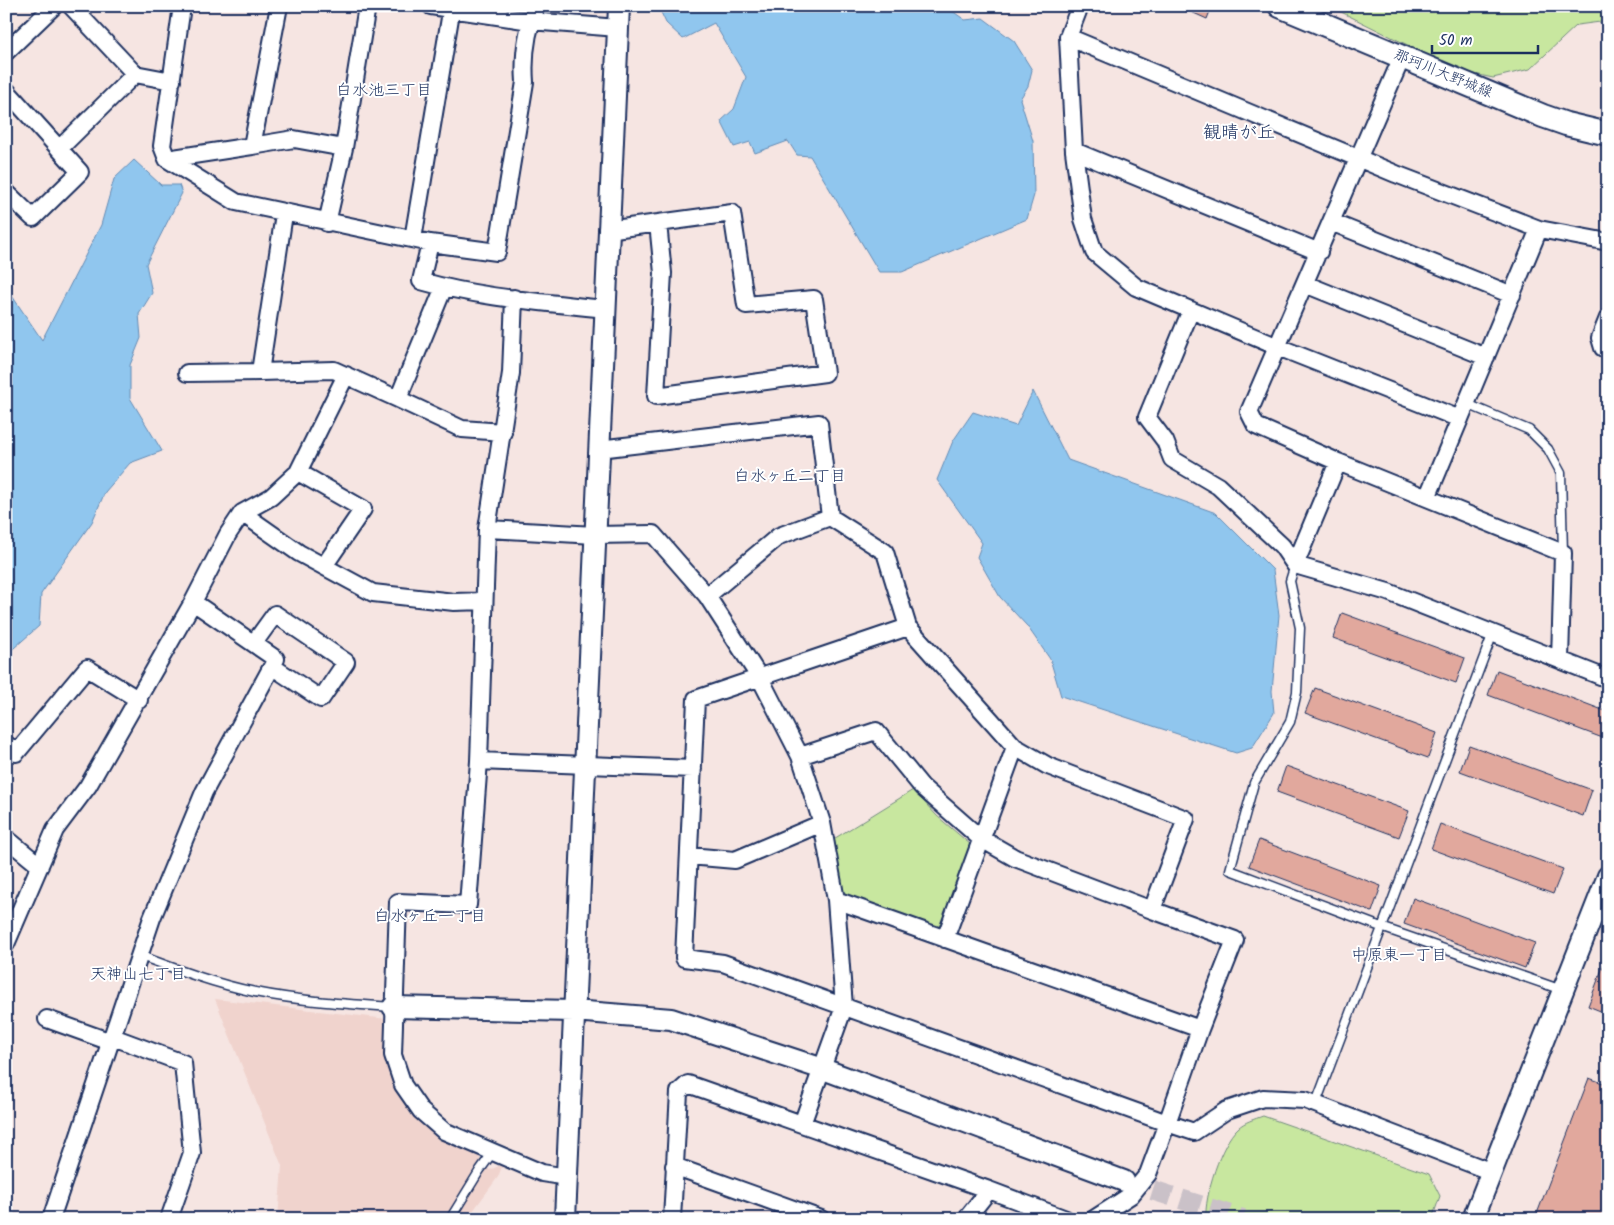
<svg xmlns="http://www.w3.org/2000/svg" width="1614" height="1225" viewBox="0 0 1614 1225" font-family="Kalam,'Klee One',sans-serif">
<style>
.built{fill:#f0d3cd}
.green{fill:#c8e79f;stroke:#728b7e}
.water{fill:#90c6ee;stroke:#618ab4}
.building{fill:#e1a89d;stroke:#1b2f5e}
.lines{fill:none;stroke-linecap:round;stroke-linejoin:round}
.tertiary-tunnel{stroke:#cac1c8;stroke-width:20;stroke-dasharray:20 10;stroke-linecap:butt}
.service-casing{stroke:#1b2f5e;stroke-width:11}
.minor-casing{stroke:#1b2f5e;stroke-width:20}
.tertiary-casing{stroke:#1b2f5e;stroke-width:24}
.secondary-casing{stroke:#1b2f5e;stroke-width:26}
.service{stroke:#fff;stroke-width:8}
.minor{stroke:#fff;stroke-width:16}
.tertiary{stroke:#fff;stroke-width:20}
.secondary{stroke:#fff;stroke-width:22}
.labels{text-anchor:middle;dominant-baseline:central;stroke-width:4;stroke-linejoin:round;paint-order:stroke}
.street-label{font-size:15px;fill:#1b2f5e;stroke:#fff}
.neighbourhood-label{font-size:16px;fill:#1b2f5e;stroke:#fff}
.quarter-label{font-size:18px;fill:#1b2f5e;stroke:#fff}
</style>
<rect width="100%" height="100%" fill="#f6e5e2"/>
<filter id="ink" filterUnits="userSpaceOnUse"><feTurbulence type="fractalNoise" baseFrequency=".02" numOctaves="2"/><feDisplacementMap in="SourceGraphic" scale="10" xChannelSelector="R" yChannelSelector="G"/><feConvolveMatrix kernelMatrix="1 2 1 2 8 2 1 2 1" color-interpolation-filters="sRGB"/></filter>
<g filter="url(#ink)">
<!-- built -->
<path class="built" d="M215 999 387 1019 388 1059 395 1088 418 1117 479 1153 480 1161 490 1170 503 1164 498 1177 467 1219H278L282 1166Z"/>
<!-- green -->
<path class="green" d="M1329 6H1608V21L1577 25 1530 69 1493 78 1470 73 1448 65Z
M913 790 937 816 971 845 940 930 842 894 832 840Z
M1263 1116 1429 1174 1440 1196 1432 1219H1206C1204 1196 1221 1143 1238 1128 1244 1122 1255 1119 1263 1116Z"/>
<!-- water -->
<path class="water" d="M658 6H945L965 20 983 18 1014 41 1032 70 1028 86 1020 99 1033 141 1034 195 1027 219 902 272H879L810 156 797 155 788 141 755 153 750 142 734 147 721 121 734 109 746 77 714 23 683 39 666 23Z
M134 160 161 185H179L182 193 146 264 152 293 139 314 141 338 130 365V398L162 451 130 463 105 492 92 522 41 594 39 626 6 655V287L42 340 101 225 114 179Z
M1033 391 1068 460 1216 513 1273 570 1279 615 1272 691 1274 713 1252 748 1236 753 1061 696 1050 659 1027 626 1000 597 977 557 982 543 937 480 953 441 973 412 1016 426Z"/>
<!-- building -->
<path class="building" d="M1178 6H1212L1207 19Z
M1342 613 1465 658 1456 683 1333 638Z
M1497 670 1608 712V740L1488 695Z
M1315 688 1437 733 1428 758 1305 713Z
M1469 745 1592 790 1583 816 1460 771Z
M1286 766 1409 811 1399 837 1277 792Z
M1440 824 1563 869 1553 894 1431 849Z
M1259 840 1381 886 1372 912 1249 866Z
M1413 898 1535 943 1525 968 1404 924Z
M1607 956H1608V1014L1588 1006Z
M1589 1078 1608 1085V1219H1535Z"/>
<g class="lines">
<!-- tertiary-tunnel -->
<path class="tertiary-tunnel" d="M1124 1181 1243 1219"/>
<defs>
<path id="service" d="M1467 404 1529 430 1548 449 1561 473 1563 553
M1295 565 1290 581 1300 628 1297 692 1290 722 1254 783 1230 870 1381 927 1562 990
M141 956C178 970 216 984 255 992 300 1001 346 1004 393 1007
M1316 1103 1493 633
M450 1219 480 1170 493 1152"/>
<path id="minor" d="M71 6 135 74 172 81
M182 6 162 146 167 159 252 146 279 6
M431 6 530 21 618 28
M1080 6 1068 37 1396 174 1539 229 1608 242
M1068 37 1074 151 1319 252
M6 52 54 6
M1402 57 1249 412 1256 426 1338 462 1295 565 1388 592 1608 679
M6 90 80 172 33 218 6 192
M252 146 294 139 344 148
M59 149 135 74
M1074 151 1083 219 1094 252 1136 287 1278 347 1460 419
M167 159 236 202 430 243 497 252 525 82C523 55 526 31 537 6
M284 214 260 372 334 370 398 399 444 287
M1331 222 1512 295
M327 223 344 148 367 6
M607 230 732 213 746 305 814 299 825 373 656 396 663 273 658 223
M413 239 452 6
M430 243 421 281C480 298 543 302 604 309
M1305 284 1486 357
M514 298 511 373 487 529 479 761 468 905 398 902 393 1055 403 1085 421 1111 444 1131 542 1173 567 1177
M1191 310 1147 417 1165 441 1172 459 1218 486 1282 546 1295 565
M1608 318 1600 338 1603 348 1608 350
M187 373 260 372
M398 399 462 429 503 432
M599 449 819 423 830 517 885 552 908 627 1015 747 1048 766 1186 819 1152 910 1015 858 980 838 922 787 876 731 800 756
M1338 462 1427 498 1539 229
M298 472 363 509 324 566
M1427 498 1563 553 1560 660
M242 513 299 553 373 593 454 602 484 601
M487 529 595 535 653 534 707 596 760 678 800 756 822 823 836 900 1200 1029
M707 596 779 536 830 517
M908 627 696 699 684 958 723 963 1167 1123 1200 1029 1235 940 1152 910
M254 643 275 614 346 662 321 699 273 667
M6 744 16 753 87 668 139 700
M479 761 693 769
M6 838 40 866
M689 856 735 860 822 823
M945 939 1015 747
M6 944 55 830 88 786 193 602
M47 1019 111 1042
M113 1037 183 1063 192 1153 169 1219
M802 1124 844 1007 836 900
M674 1166 821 1219
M51 1219 152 918 204 792 276 659 193 602 228 534 242 513 271 497 298 472 346 375
M672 1219 679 1092 688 1084 989 1190
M966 1219 989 1190 1066 1219
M1094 1219 1131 1195 1148 1174 1167 1123 1194 1132 1227 1110 1263 1098 1305 1100 1492 1172"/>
<path id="tertiary" d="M393 1007 574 1011 671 1019 823 1069 1124 1181
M565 1219 619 6
M1473 1219 1608 876"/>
<path id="secondary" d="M1280 6 1543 116 1566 124 1608 134"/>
</defs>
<!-- service casing -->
<use href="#service" class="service-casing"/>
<!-- minor casing -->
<use href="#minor" class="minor-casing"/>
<!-- tertiary casing -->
<use href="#tertiary" class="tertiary-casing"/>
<!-- secondary casing -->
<use href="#secondary" class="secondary-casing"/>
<!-- service -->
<use href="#service" class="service"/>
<!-- minor -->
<use href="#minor" class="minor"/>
<!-- tertiary -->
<use href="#tertiary" class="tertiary"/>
<!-- secondary -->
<use href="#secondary" class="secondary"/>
</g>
</g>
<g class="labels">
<!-- street labels -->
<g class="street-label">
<text transform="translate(1443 74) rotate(22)">那珂川大野城線</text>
</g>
<!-- neighbourhood labels -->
<g class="neighbourhood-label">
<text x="384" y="90">白水池三丁目</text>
<text x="790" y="476">白水ヶ丘二丁目</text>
<text x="430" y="916">白水ヶ丘一丁目</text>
<text x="1399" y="955">中原東一丁目</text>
<text x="138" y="974">天神山七丁目</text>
</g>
<!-- quarter labels -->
<g class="quarter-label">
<text x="1239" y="133">観晴が丘</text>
</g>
</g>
<!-- margin -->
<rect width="1614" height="1225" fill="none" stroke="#fff" stroke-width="25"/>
<rect x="12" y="12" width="1589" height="1200" fill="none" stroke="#1b2f5e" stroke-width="2" filter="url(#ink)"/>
<!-- scale -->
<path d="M1432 45v8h106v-8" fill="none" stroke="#1b2f5e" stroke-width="2.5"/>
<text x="1439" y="45" font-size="15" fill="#1b2f5e" stroke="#ffffff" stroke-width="4" paint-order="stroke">50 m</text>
</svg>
